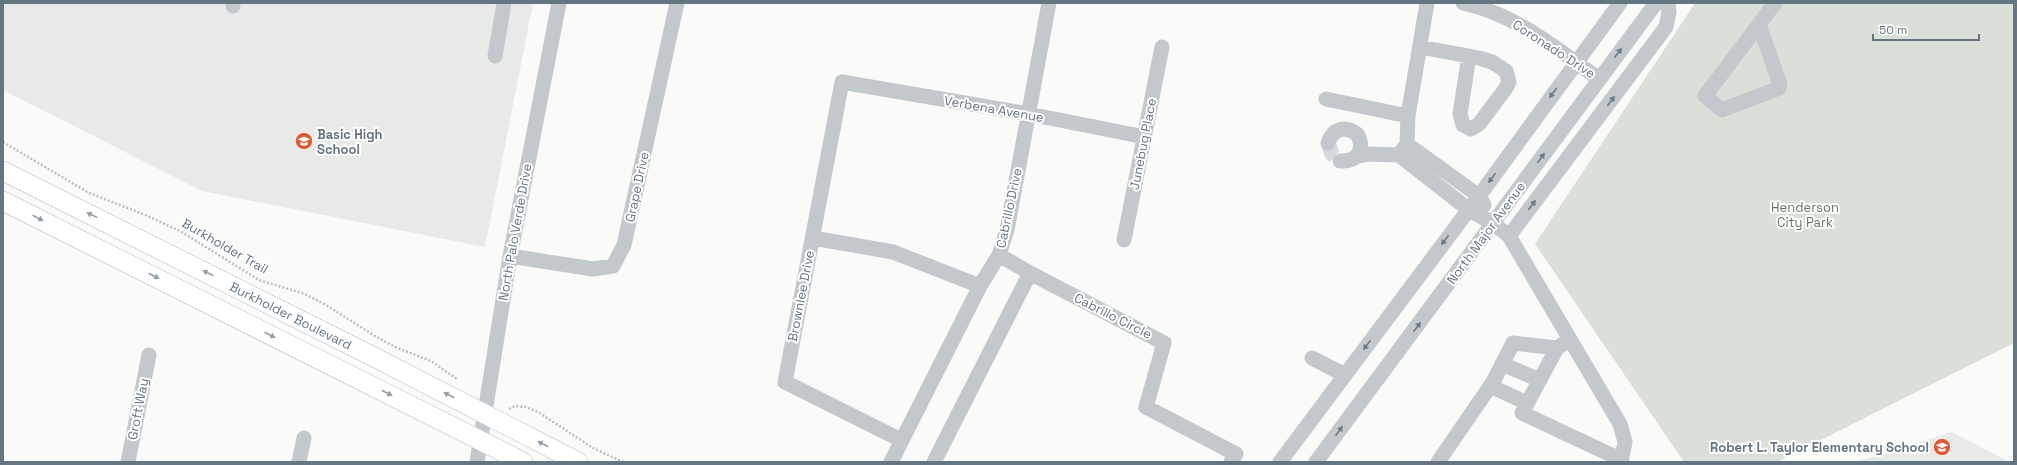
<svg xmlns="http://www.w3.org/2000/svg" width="2017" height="465" viewBox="0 0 2017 465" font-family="'Space Grotesk',sans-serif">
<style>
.built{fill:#e8e9e9}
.green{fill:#dadfd7}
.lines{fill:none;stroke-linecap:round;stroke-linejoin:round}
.minor-tunnel{stroke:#d5d9db;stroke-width:15;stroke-dasharray:15 8;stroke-linecap:butt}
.major-casing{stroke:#b5babe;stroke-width:20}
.path{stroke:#bbbfc2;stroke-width:2.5;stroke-dasharray:2 2;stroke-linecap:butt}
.minor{stroke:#c3c8cc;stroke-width:15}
.major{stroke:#fff;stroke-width:19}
.oneway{fill:#6a7a87}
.oneway2{fill:#939fa8}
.labels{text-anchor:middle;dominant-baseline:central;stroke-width:4;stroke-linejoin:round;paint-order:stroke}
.street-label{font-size:13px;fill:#657683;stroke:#fff}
.poi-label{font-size:13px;font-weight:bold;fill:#657683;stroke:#fff;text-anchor:start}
.park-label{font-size:13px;fill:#687a64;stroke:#fff}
</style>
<rect width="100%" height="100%" fill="#fafaf8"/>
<!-- built -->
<path class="built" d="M3 3H533L485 247 202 191 3 90Z
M1952 432 2010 462H1856Z"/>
<!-- green -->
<path class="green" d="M1695 3H2014V343L1777 462H1684L1535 244Z"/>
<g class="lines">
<!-- minor-tunnel -->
<path class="minor-tunnel" d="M1328 143 1332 154 1340 161"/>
<defs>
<g id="major">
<path id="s1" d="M3 171 372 356 578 462"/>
<path d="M3 201 523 462"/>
</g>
</defs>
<!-- major casing -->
<use href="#major" class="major-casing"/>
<!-- path -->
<path class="path" d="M3 142 89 193 143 214 180 231 259 280 305 294 326 305 375 336 395 347 431 361 457 379
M509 409 515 406 526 407 538 412 593 448 623 462"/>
<!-- minor -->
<path class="minor" d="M233 3V6
M1463 3C1515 14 1557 49 1599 79
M1759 25 1780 84 1779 88 1722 110 1705 96 1775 3
M1420 47 1479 58 1492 62 1506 71 1509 82 1506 88 1479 124 1471 129 1463 125 1460 114 1469 56
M495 56 504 3
M1326 99 1408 116
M1328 143C1333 128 1346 125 1358 135 1365 151 1357 162 1340 161
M1407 144 1479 196 1484 205
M1399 155 1468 209 1494 224 1509 236 1620 424 1625 442 1621 462
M1359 156 1369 154 1399 155 1407 144 1408 116 1427 3
M1509 236 1666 27 1669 12 1668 3
M813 238 893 252 980 286
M1124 240 1162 47
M999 255 1030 273 1164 343 1146 407 1236 454 1231 462
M510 256 593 269 613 266 624 245 677 3
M1557 348 1522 413 1622 460
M1312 358 1345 375
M1502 364 1540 380
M1490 386 1527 403
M901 440 785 382 842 82 1029 114 1145 137
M128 462 149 355
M299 462 304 438
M477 462 510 256 559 3
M891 462 980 286 999 255 1007 230 1049 3
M934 462 1030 273
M1280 462 1479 196 1620 3
M1316 462 1656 3
M1438 462 1493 382 1513 343 1557 348 1569 340"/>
<!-- major -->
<use href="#major" class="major"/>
</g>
<!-- one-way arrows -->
<defs><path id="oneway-solid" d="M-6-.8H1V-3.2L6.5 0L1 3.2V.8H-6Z"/></defs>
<g class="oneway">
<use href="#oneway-solid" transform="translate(1618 53) rotate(-53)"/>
<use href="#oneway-solid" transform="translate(1553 93) rotate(126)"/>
<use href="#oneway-solid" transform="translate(1611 101) rotate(-53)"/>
<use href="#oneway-solid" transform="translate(1541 158) rotate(-54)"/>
<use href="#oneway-solid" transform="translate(1492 178) rotate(126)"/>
<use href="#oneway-solid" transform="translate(1532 205) rotate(-53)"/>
<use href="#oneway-solid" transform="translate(1445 240) rotate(127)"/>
<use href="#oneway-solid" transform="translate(1417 327) rotate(-53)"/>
<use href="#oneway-solid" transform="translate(1367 345) rotate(127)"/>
<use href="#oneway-solid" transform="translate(1339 431) rotate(-53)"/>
</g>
<g class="oneway2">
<use href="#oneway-solid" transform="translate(92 215) rotate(-154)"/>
<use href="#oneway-solid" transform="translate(38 218) rotate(27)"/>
<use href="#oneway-solid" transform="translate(208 273) rotate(-154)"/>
<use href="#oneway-solid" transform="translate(154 276) rotate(27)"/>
<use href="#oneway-solid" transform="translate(270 335) rotate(27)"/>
<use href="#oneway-solid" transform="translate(387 393) rotate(27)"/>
<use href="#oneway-solid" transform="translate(449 395) rotate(-153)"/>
<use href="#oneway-solid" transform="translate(543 444) rotate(-152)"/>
</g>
<!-- icons -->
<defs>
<symbol id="school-disc" viewBox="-11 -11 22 22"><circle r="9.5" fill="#e4572e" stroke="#fff"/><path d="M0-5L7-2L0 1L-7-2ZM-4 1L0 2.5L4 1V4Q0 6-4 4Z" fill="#fff"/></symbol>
</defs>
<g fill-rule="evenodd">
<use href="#school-disc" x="294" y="131" width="20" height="20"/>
<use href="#school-disc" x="1932" y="437" width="20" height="20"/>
</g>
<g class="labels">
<!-- street labels -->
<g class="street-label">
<text transform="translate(1554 49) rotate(33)">Coronado Drive</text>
<text transform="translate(994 109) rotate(10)">Verbena Avenue</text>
<text transform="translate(1143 144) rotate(-79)">Junebug Place</text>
<text transform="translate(637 187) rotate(-78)">Grape Drive</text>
<text transform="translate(1009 208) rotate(-78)">Cabrillo Drive</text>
<text transform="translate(515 232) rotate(-80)">North Palo Verde Drive</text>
<text transform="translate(1486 233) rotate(-54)">North Major Avenue</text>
<text transform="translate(225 246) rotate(30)">Burkholder Trail</text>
<text transform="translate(801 296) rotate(-79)">Brownlee Drive</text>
<text stroke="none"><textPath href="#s1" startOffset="322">Burkholder Boulevard</textPath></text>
<text transform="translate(1113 316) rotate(27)">Cabrillo Circle</text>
<text transform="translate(138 409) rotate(-79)">Groft Way</text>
</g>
<!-- poi labels -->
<g class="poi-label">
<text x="317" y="134">Basic High<tspan x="317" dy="15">School</tspan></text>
<text x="1929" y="447" text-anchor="end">Robert L. Taylor Elementary School</text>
</g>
<!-- park labels -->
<g class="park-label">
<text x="1805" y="207">Henderson<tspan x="1805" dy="15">City Park</tspan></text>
</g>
</g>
<!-- border -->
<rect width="2017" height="465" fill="none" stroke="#657683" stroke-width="8"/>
<!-- scale -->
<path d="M1873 34v6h106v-6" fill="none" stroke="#657683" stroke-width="2"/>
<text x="1879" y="34" font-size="12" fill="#657683" stroke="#ffffff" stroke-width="3" paint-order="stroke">50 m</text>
</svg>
